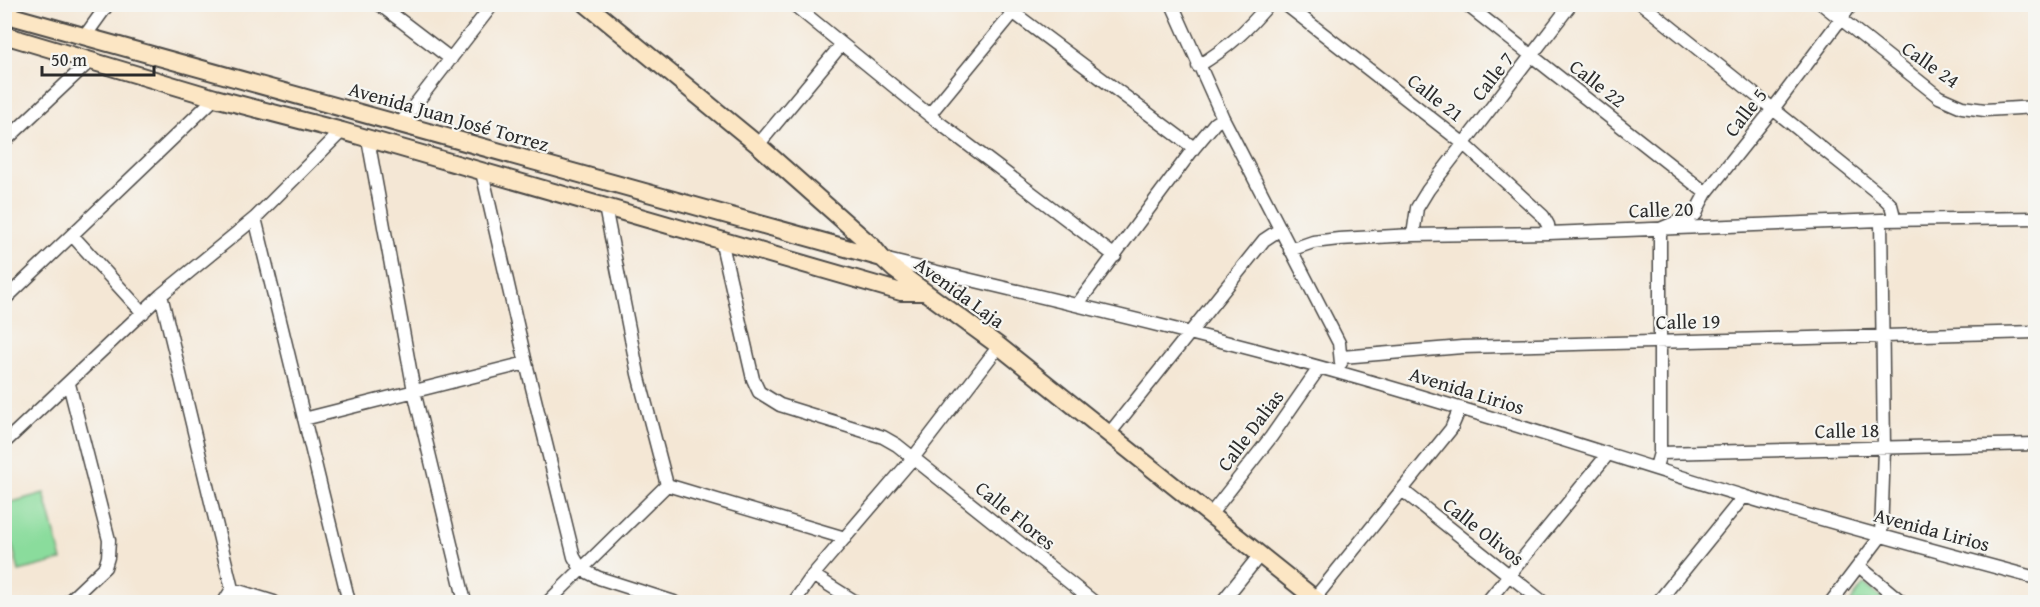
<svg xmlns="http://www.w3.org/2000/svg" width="2040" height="607" viewBox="0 0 2040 607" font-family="'Gentium Book Plus',serif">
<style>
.green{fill:#8adc9c;stroke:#5a8464;stroke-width:1.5}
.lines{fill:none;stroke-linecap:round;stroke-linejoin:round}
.street-casing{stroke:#494744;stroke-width:15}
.secondary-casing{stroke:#494744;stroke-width:20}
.street{stroke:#fff;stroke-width:12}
.secondary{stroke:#fce6c4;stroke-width:16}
.labels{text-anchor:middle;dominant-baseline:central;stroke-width:4.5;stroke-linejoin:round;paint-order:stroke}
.street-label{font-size:20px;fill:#2b2b2b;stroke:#f6f6f2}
</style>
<rect width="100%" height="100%" fill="#f6f6f2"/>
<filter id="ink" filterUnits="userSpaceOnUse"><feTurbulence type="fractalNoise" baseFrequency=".0167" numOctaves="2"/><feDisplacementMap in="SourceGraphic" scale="12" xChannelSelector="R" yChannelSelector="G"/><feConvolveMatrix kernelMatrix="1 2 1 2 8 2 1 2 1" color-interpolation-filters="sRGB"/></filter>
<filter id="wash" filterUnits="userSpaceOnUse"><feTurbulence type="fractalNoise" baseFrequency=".008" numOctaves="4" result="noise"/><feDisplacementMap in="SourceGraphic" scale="24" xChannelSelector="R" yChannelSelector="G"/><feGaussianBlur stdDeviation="1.35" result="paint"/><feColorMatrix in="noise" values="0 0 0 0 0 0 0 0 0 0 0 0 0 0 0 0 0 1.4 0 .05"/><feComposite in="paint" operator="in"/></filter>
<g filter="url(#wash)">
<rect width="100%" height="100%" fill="#f4e7d5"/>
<!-- green -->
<path class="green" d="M44 493 62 560 19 571 5 517V504Z
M1864 584 1887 602H1850Z"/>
</g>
<g filter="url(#ink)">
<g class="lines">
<defs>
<path id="street" d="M379 4 451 59
M793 4 929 115 1115 256
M1002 4 1194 148
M1172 4 1223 118 1339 343 1341 363
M1285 4 1464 144 1543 216 1548 225 1549 233
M1466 4 1706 193
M1642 4 1884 198 1891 205 1895 220
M1822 4 1939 97 1962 107 1985 110 2036 107
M85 36 108 4
M1198 66C1229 47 1246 31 1269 4
M929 115 1013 13
M400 124 493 4
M368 139 414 391 465 602
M4 142 90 61
M758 145 842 44
M482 172 526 363 574 557 581 569 599 578 674 602
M605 207 638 374 667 485 845 538
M255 218 349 602
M72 235 143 313
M1413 235 1417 208 1428 190 1571 4
M721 240 753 379 759 392 780 405 883 437 897 445 1094 602
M1290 250 1313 242 1339 239 1413 235 1549 233 1881 220 2036 218
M883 259C1037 296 1192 331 1344 374 1479 412 1612 456 1746 497 1842 526 1939 552 2036 578
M161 295 232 589 224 602
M4 300 215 98
M1077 305 1194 148 1215 123 1223 118
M1342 357 1462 347 2036 332
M304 419 526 363
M1109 434 1264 240 1279 230
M4 443 161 295 255 218 342 131
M1660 453 2036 444
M1656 467 1660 453V229L1696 214 1700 204 1706 193 1773 109 1852 4
M1402 490 1543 602
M1210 515 1271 437 1319 368
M1860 567 1902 602
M813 575 856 602
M232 589 274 602
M1314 599 1451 429 1460 408
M68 602 105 567 108 557 109 540 69 384
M548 602 667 485
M794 602 813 575 913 458 999 346
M1222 602 1259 556
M1487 602 1608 454
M1658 602 1744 496
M1831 602 1881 536 1884 448 1881 220"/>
<path id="secondary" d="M586 4 758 145 873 247 882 258 895 270 999 346 1319 602
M4 14 882 258
M4 35 215 98 342 131 901 292H925"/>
</defs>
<!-- street casing -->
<use href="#street" class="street-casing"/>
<!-- secondary casing -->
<use href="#secondary" class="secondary-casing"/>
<!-- street -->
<use href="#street" class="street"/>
<!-- secondary -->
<use href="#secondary" class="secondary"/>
</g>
</g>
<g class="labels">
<!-- street labels -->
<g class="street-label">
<text transform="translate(1931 64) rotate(35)">Calle 24</text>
<text transform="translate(1492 76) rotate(-52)">Calle 7</text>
<text transform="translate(1598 83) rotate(38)">Calle 22</text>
<text transform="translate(1436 97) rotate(38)">Calle 21</text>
<text transform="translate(1745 112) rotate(-52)">Calle 5</text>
<text transform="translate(449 116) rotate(16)">Avenida Juan José Torrez</text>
<text transform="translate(1661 209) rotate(-2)">Calle 20</text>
<text transform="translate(960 292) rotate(36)">Avenida Laja</text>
<text transform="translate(1688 321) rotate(-1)">Calle 19</text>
<text transform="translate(1467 390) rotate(17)">Avenida Lirios</text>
<text transform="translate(1250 430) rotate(-53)">Calle Dalias</text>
<text transform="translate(1847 430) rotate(-1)">Calle 18</text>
<text transform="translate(1016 515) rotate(39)">Calle Flores</text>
<text transform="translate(1932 529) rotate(15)">Avenida Lirios</text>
<text transform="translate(1484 531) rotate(38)">Calle Olivos</text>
</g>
</g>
<!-- margin -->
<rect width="2040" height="607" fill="none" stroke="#f6f6f2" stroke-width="24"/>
<!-- scale -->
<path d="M42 66v9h112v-9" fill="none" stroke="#2b2b2b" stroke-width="3"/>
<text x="51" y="66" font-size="18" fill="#2b2b2b" stroke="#f6f6f2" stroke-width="4.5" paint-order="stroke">50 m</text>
</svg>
